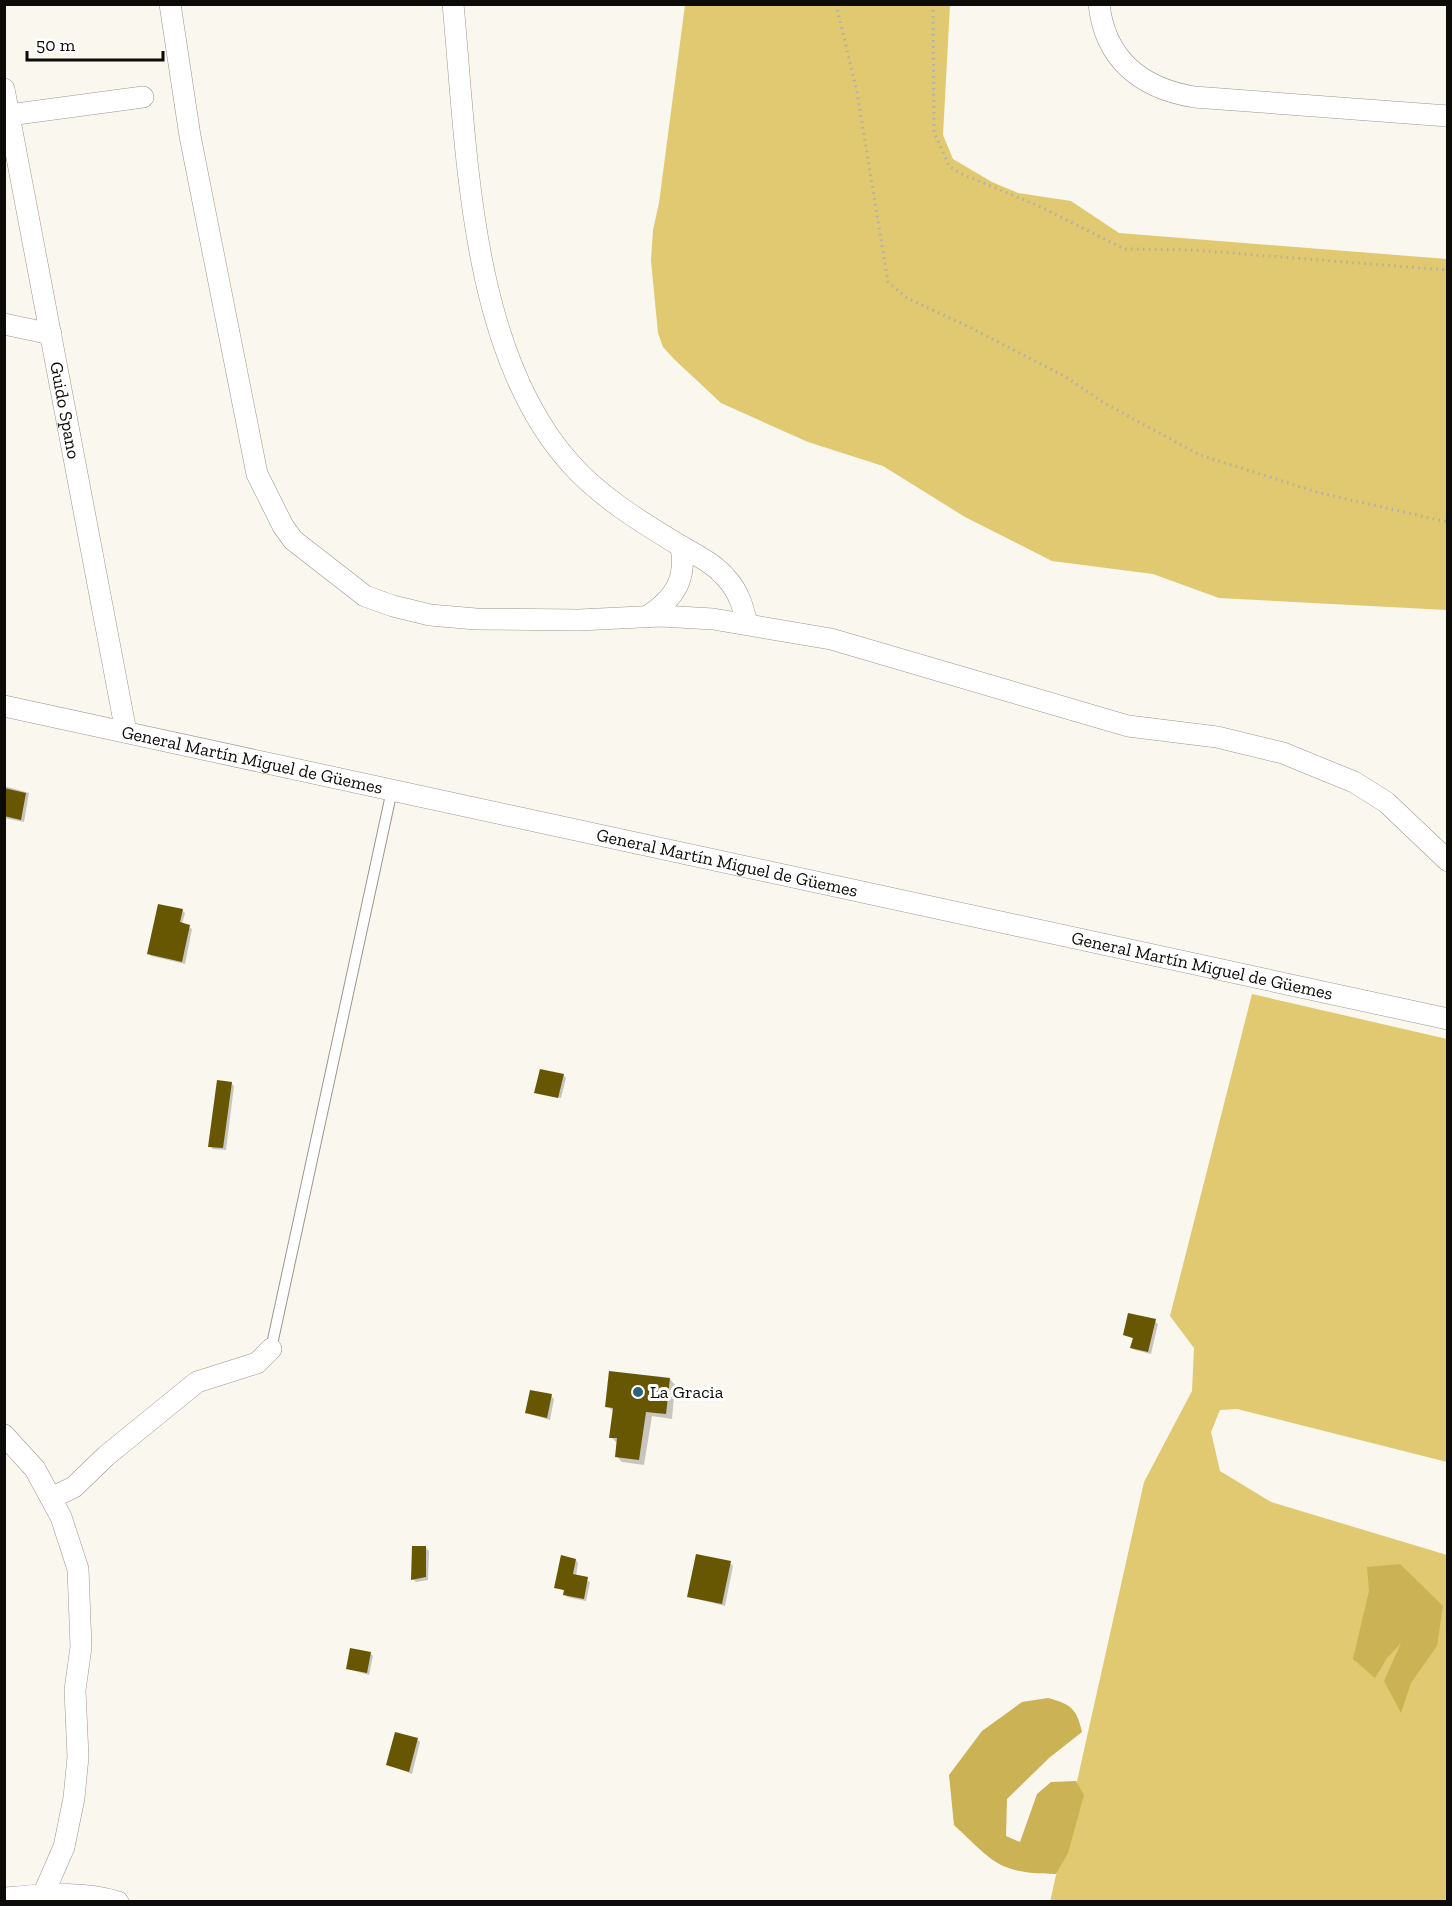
<svg xmlns="http://www.w3.org/2000/svg" width="1452" height="1906" viewBox="0 0 1452 1906" font-family="'Zilla Slab',serif">
<style>
.green{fill:#e0c970}
.forest{fill:#cab255}
.shadow{fill:#0003}
.building{fill:#675602}
.lines{fill:none;stroke-linecap:round;stroke-linejoin:round}
.lane-casing{stroke:#99978f;stroke-width:12}
.street-casing{stroke:#99978f;stroke-width:22}
.path{stroke:#b2b0a8;stroke-width:3;stroke-dasharray:1.5 4.5;stroke-linecap:butt}
.lane{stroke:#fff;stroke-width:10}
.street{stroke:#fff;stroke-width:21}
.poi-dot{fill:#2d627e;stroke:#fff;stroke-width:2}
.labels{text-anchor:middle;dominant-baseline:central;stroke-width:6;stroke-linejoin:round;paint-order:stroke}
.street-label{font-size:18px;fill:#0c0b08;stroke:#fff}
.poi-label{font-size:18px;fill:#0c0b08;stroke:#fff;text-anchor:start}
</style>
<rect width="100%" height="100%" fill="#faf7ee"/>
<!-- green -->
<path class="green" d="M685 5H950L943 135 953 159 992 182 1018 193 1071 201 1119 233 1447 259V610L1219 598 1153 574 1052 561 965 517 883 466 808 442 721 403 675 360 663 347 658 333 651 261 653 230 659 203Z
M1252 994 1447 1039V1462L1237 1409 1220 1410 1211 1432 1220 1471 1271 1502 1447 1555V1901L1050 1902 1144 1482 1192 1391 1194 1348 1170 1316Z"/>
<!-- forest -->
<path class="forest" d="M1400 1564 1443 1606 1437 1646 1411 1683 1401 1713 1384 1681 1401 1643 1387 1658 1375 1678 1353 1659 1369 1591 1367 1567Z
M1048 1698C1070 1704 1077 1708 1082 1732L1049 1758 1007 1799 1006 1836 1020 1842 1037 1794 1051 1782 1076 1781 1084 1795 1068 1853 1056 1874C997 1873 995 1863 954 1825L949 1775 982 1731 1022 1702Z"/>
<!-- shadow -->
<path class="shadow" d="M4 786 29 793 24 822 4 818Z
M182 910 185 913 182 924 192 929 185 964 151 956 148 953Z
M563 1075 566 1078 561 1098 536 1093Z
M231 1083 234 1086 226 1150 213 1149 210 1146Z
M1155 1321 1158 1324 1151 1354 1135 1350 1132 1348 1134 1339 1125 1335Z
M670 1379 675 1385 672 1419 652 1416 644 1465 622 1462 616 1456 617 1443 611 1437 614 1412 607 1406Z
M551 1396 554 1399 550 1420 527 1413Z
M426 1548 429 1551 428 1580 416 1582 413 1579Z
M576 1560 578 1563 576 1576 590 1582 586 1601 567 1597 565 1591 556 1587Z
M730 1563 733 1566 725 1606 689 1597Z
M370 1653 373 1656 369 1675 348 1669Z
M418 1740 420 1742 412 1774 388 1765Z"/>
<!-- building -->
<path class="building" d="M4 788 26 793 21 820 4 816Z
M158 904 183 909 180 922 190 925 182 962 147 954Z
M540 1069 564 1074 558 1098 534 1093Z
M217 1080 232 1082 223 1148 208 1147Z
M1128 1313 1156 1319 1148 1352 1130 1348 1133 1338 1123 1335Z
M609 1371 670 1378 666 1414 646 1412 639 1460 615 1457 617 1438H609L613 1408 605 1407Z
M530 1390 552 1394 547 1418 525 1413Z
M412 1546H426V1577L411 1580Z
M696 1554 731 1561 722 1604 687 1597Z
M561 1555 576 1559 573 1574 588 1577 584 1599 563 1595 564 1590 554 1588Z
M350 1648 371 1652 367 1673 346 1669Z
M395 1732 418 1738 409 1772 386 1765Z"/>
<g class="lines">
<defs>
<path id="lane" d="M271 1349 392 790"/>
<g id="street">
<path d="M170 4 190 136 257 474 283 526 293 540 365 596 393 606 430 615 476 619 579 620 661 616 713 619 831 639 1128 726 1217 737 1283 753 1354 782 1386 802 1448 861"/>
<path d="M453 4C467 149 469 350 570 463 600 497 641 522 679 545 696 555 714 563 727 579 739 592 743 607 747 624"/>
<path d="M1099 4C1105 60 1141 88 1194 97L1448 116"/>
<path id="s1" d="M4 89 126 732"/>
<path d="M9 115 143 97"/>
<path d="M4 324 51 334"/>
<path d="M648 616C675 598 687 579 681 546"/>
<path id="s2" d="M4 706 1448 1019"/>
<path d="M4 1435 35 1469 61 1517 78 1569 81 1647 75 1690 78 1757 74 1798 64 1847 43 1895"/>
<path d="M51 1498 74 1487 106 1456 197 1382 257 1363 271 1349"/>
<path d="M4 1898C41 1895 82 1890 118 1902"/>
</g>
</defs>
<!-- lane casing -->
<use href="#lane" class="lane-casing"/>
<!-- street casing -->
<use href="#street" class="street-casing"/>
<!-- path -->
<path class="path" d="M836 4 857 92 888 282 907 298 969 327 1066 377 1104 403 1200 455 1320 493 1448 522
M933 4 934 132 949 166 962 174 1041 207 1124 249 1192 250 1448 270"/>
<!-- lane -->
<use href="#lane" class="lane"/>
<!-- street -->
<use href="#street" class="street"/>
</g>
<!-- markers -->
<circle class="poi-dot" cx="638" cy="1392" r="6"/>
<g class="labels">
<!-- street labels -->
<g class="street-label">
<text stroke="none"><textPath href="#s1" startOffset="327">Guido Spano</textPath></text>
<text stroke="none"><textPath href="#s2" startOffset="254">General Martín Miguel de Güemes</textPath></text>
<text stroke="none"><textPath href="#s2" startOffset="740">General Martín Miguel de Güemes</textPath></text>
<text stroke="none"><textPath href="#s2" startOffset="1226">General Martín Miguel de Güemes</textPath></text>
</g>
<!-- poi labels -->
<g class="poi-label">
<text x="650" y="1392">La Gracia</text>
</g>
</g>
<!-- border -->
<rect width="1452" height="1906" fill="none" stroke="#0c0b08" stroke-width="12"/>
<!-- scale -->
<path d="M27 51v9h136v-9" fill="none" stroke="#0c0b08" stroke-width="3"/>
<text x="36" y="51" font-size="18" fill="#0c0b08" stroke="#ffffff" stroke-width="4.5" paint-order="stroke">50 m</text>
</svg>
